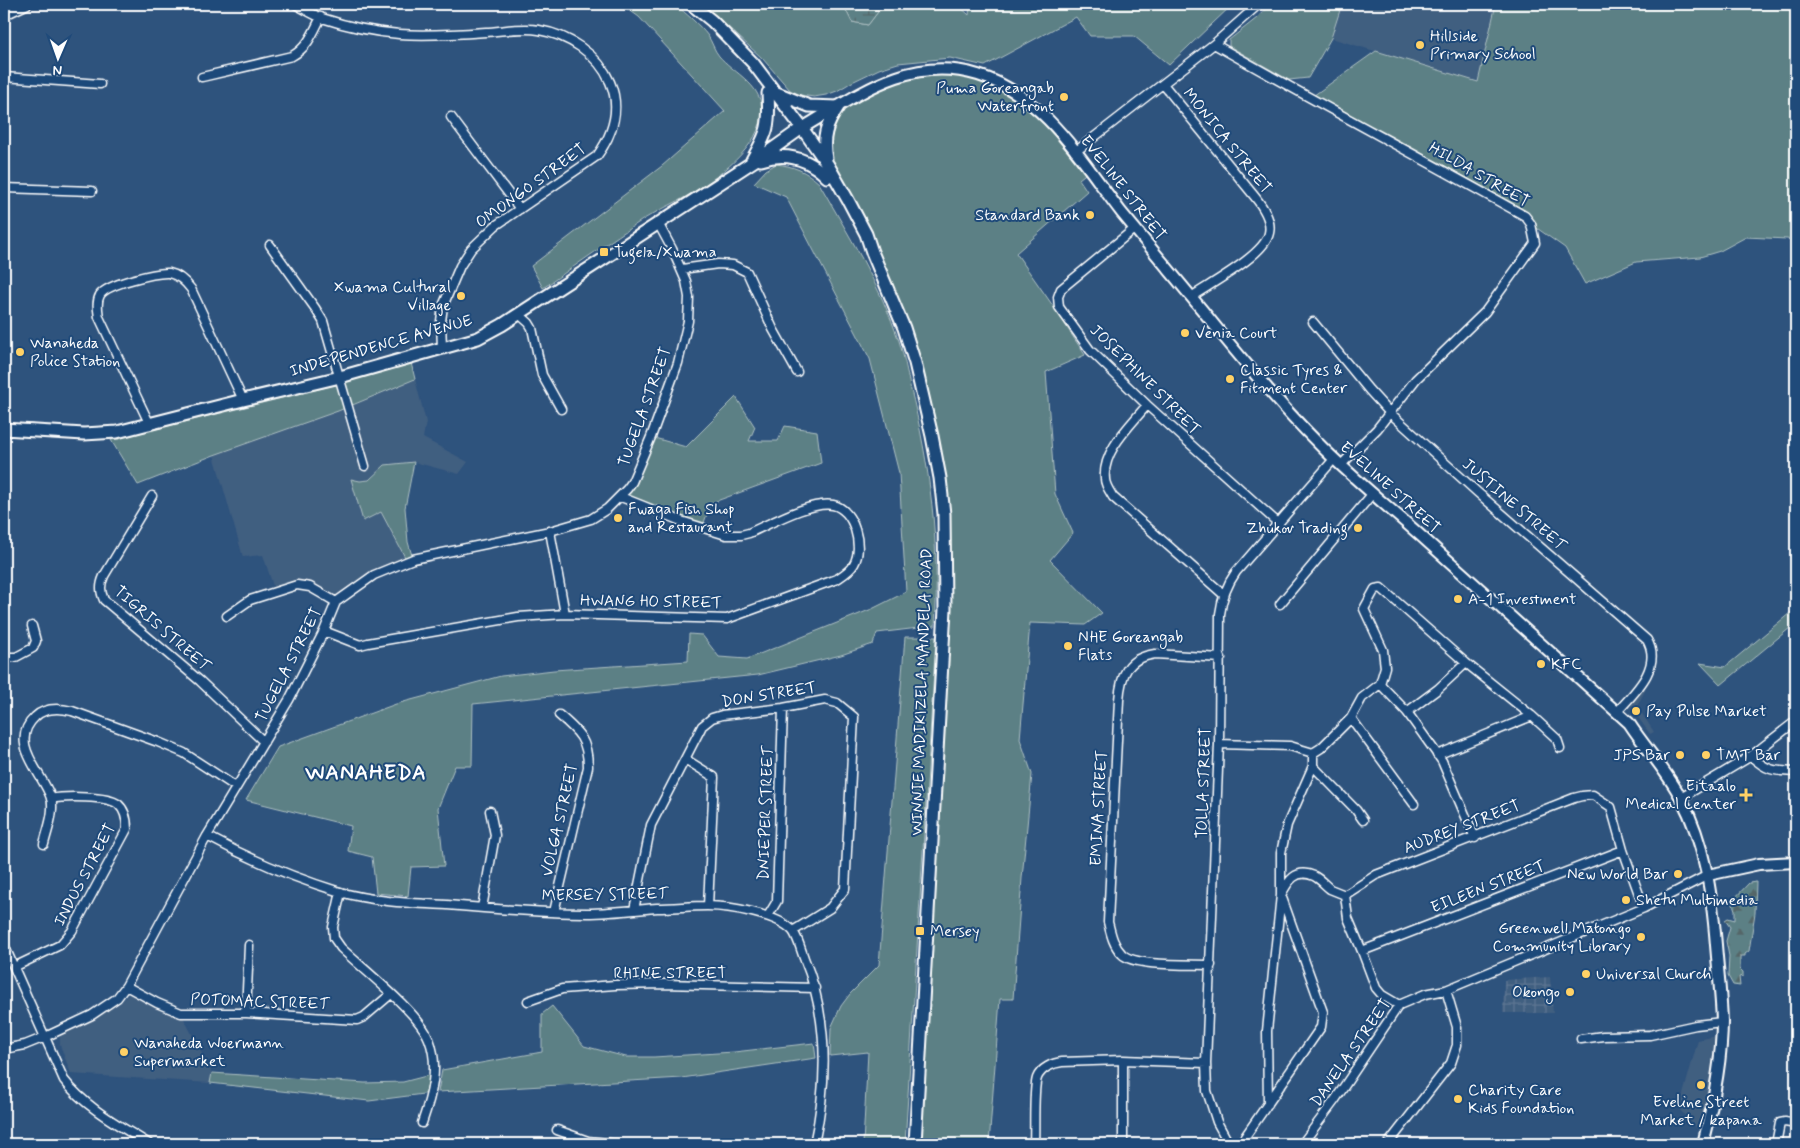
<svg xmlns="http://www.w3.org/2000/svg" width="1800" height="1148" viewBox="0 0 1800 1148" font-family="Mynerve,sans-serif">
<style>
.built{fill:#405e80}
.industrial{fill:url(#industrial-grid)}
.grass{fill:#5c8085;stroke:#aec0c2}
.forest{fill:url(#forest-firs);stroke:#aec0c2}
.wetland{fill:url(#wetland-marsh);stroke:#aec0c2}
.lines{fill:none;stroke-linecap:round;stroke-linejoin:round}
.minor-casing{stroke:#fff;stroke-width:11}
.tertiary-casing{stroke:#fff;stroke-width:14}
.secondary-casing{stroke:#fff;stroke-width:15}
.minor{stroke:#1f4a7a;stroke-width:8}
.tertiary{stroke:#1f4a7a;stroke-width:10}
.secondary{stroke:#1f4a7a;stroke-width:11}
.poi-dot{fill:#ffd166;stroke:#1f4a7a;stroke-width:2}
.labels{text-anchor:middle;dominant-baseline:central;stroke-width:4;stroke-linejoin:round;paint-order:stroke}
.poi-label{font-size:16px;fill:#fff;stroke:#1f4a7a;text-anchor:start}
.street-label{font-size:16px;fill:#fff;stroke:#1f4a7a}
.district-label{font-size:21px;font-weight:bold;letter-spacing:1px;fill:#fff;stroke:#1f4a7a}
</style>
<defs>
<pattern id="industrial-grid" width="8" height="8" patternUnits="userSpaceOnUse" patternTransform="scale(1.25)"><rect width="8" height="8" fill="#405e80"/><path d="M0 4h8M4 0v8" fill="none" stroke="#5d7693"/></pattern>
<pattern id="forest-firs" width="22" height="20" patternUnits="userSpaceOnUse" patternTransform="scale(1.25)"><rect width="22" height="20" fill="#5c8085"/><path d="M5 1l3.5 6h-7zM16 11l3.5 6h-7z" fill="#546668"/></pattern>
<pattern id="wetland-marsh" width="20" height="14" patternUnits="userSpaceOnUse" patternTransform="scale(1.25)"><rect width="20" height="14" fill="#5c8085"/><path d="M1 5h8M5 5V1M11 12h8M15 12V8" fill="none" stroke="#546668"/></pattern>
</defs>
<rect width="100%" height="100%" fill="#2e537d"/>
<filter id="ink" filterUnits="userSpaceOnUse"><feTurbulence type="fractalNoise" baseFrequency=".02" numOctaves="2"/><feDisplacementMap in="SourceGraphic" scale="10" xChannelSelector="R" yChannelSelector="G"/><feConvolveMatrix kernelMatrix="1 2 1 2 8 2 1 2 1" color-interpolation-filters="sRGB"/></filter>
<g filter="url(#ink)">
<!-- built -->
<path class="built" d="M1342 4H1496L1478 82 1331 38Z
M415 379 426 422 423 438 468 462 459 474 414 462 375 474 369 480 360 481 363 521 381 512 407 561 374 575 336 602 310 587 275 592 263 555 243 557 214 455 338 411Z
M1641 687 1646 689 1637 706 1654 732 1650 734 1632 709V704Z
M133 990 181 1013 212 1073 210 1083 71 1074 60 1045V1036L119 1004Z
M1721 1035 1705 1137 1679 1109 1698 1040Z"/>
<!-- industrial -->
<path class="industrial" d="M1550 977 1553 1013H1503L1504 980Z"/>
<!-- grass -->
<path class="grass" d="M621 4H675C686 14 699 24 708 36 712 42 714 50 719 56 732 71 756 82 761 103 769 140 721 175 694 192 678 202 660 209 644 219 610 241 576 265 543 288L531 266 662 166 725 111 639 17Z
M703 4H843L852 22 868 25 884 4H957L969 15 970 4H1233L1169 65 1134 36H1090L1076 17 985 66 950 58 898 63 879 69 852 82 837 91 826 95 814 97 800 95 790 90 762 58Z
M1270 4H1342L1331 38 1308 78 1289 80 1229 46V40L1257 18Z
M1496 4H1796V241L1787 239 1746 237 1720 251 1700 257 1636 262 1585 284 1565 248 1531 224 1525 216 1310 98 1376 51 1478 82Z
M958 70 1019 95 1089 171 1079 179 1087 191 1016 253 1051 303 1085 355 1046 372 1055 494 1073 533 1050 560 1102 613 1085 625 1030 623 1020 739 1032 774 1022 878 1013 999H1000L989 1144H915L944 514 915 363 824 148 838 107 884 81Z
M776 164C793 166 806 171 819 183 848 234 880 285 899 341 904 356 907 371 910 386 930 464 940 545 935 626L877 633 873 644 841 655 758 675 473 704 472 766H455L438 808 444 866 411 867 408 896 376 893 372 857 348 851 351 826 246 800 278 747 396 704 501 676 554 670 688 661 689 634 702 635 719 657 747 659 872 609 906 592 899 473 870 359 786 197 754 183 766 170Z
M411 363 415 379 338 411 214 455 138 485 111 440 335 385Z
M736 397 755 427 749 441H778L785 426 817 431 821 463 711 503 702 528 621 497 651 437 686 447Z
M414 462 405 508 408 542 413 559 407 561 381 512 363 521 351 479 360 481 369 480 385 465Z
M1796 608V623L1721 685 1700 663 1725 667Z
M905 637H936L905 1144H863L868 1052 830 1056 831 1028 841 1006 850 994 879 965Z
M552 1006 584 1046 626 1057H654L734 1052 814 1043 816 1058 682 1078 438 1092 442 1070 542 1052V1014Z
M212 1073 365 1083 403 1082 434 1074 431 1093 369 1101 210 1083Z"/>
<!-- forest -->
<path class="forest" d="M1756 882 1755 913 1749 951 1745 954V956H1740V969L1743 972V976L1739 977 1740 986 1733 985 1728 976 1729 956 1726 941 1730 927 1725 920 1728 918 1735 920V910L1732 901 1749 883Z"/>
<!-- wetland -->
<path class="wetland" d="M843 4H884L868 25 852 22Z"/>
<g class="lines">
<defs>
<path id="minor" d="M295 4C303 8 312 14 322 18 346 26 374 32 399 34 428 36 458 34 486 32 503 31 522 27 539 30 568 35 598 54 610 82 621 108 613 134 597 156L495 226 471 249 460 266 443 306 441 321 442 348
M4 20 7 14 28 4
M1214 44C1317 103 1422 158 1525 216L1531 224 1535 243 1485 312 1416 379 1377 429 1341 465
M4 77 100 84
M202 77 292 56C308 47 313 33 321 17
M1163 84 1255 197C1263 207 1272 220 1269 233 1265 255 1210 284 1191 297
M451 117 520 209
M1075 152 1214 44 1259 4
M4 188 92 191
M1134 229 1061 289 1058 297 1059 307 1090 350 1147 405 1279 524
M270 245 315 308 323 321 365 466
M682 269 718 264 733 265 747 272 773 329 797 372
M519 314 529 323 532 328 542 375 561 409
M1313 322 1369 390 1389 412 1477 492 1647 640C1663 667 1634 693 1617 712
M1147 405C1130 426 1102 451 1105 479 1105 485 1110 492 1113 497L1223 594
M150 425 99 317C98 310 96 302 100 295 107 284 157 272 169 273 179 275 185 281 191 289L243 400
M152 496 104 576C100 585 100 591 104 600L200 681 264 742
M550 531 565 614
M1280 604 1373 493
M227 616 250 600 297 585 310 587 336 602
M324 631 360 645 368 643 518 617 565 614 727 619 837 579C843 575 850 571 854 564 864 547 854 509 833 505 810 501 770 524 749 533L741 535H726L681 521 621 497
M4 657H16L33 648 36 641 32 626
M1380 684 1407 712 1442 761 1475 838
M1407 712 1438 689 1466 663
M1351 718 1414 804
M1219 744 1290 746 1313 753 1321 748 1351 718 1362 698 1380 684 1385 667 1384 659 1383 650 1364 609 1375 589 1381 588 1466 663 1532 716 1557 739 1560 748
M1437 755 1532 716
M1751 756C1767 771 1774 771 1796 772
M685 759 714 777 708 906
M1313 766 1356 810 1363 820
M1681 798 1751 756 1796 721
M207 836C249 859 294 878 340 892 375 902 411 903 447 905 493 909 540 913 587 913 610 913 634 910 657 908 674 908 690 906 707 906 728 906 778 914 793 931 798 938 801 950 804 958 829 1018 828 1081 814 1144
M44 844C47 831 55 812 51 798 43 773 7 743 35 717 45 707 59 708 72 711L158 742 184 753 236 787
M341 892 333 927 334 938 341 948C363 969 419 1013 429 1039 440 1067 431 1097 422 1123
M482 908 495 835 490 811
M634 910 651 825 702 726 712 718 722 715 783 708 825 700 837 703 854 717 845 889 830 908 793 931
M554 912 588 767C588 740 579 732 559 715
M768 916 777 901 783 708
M4 945 64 1080C86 1108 119 1125 149 1144
M1362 951 1623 850
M1211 965C1192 964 1134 967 1122 954 1113 945 1111 934 1108 922L1119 700C1121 674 1127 658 1155 654L1221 658
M14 967 60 945 72 931 127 829C127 820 125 810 118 804 107 796 65 796 51 799
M126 986 157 1003 181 1013H246L357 1020 364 1017 391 994
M528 1001 562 989 615 985 664 984 815 988
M1399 1005 1382 995 1376 988 1362 951 1348 918 1345 895 1376 875 1574 798 1582 796 1593 795 1611 807 1623 850 1644 908
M246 1013 249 945
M1581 1039 1603 1036 1650 1035 1696 1025 1722 1022
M4 1049 25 1045 45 1037 92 1015 117 998 126 986 207 836 289 700 324 631 336 602 374 575 413 559 550 531 591 519 607 509 627 489 632 482 651 437 678 363 688 321 689 297 686 281 672 249 658 223
M1123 1060 1206 1063
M1268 1104 1267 1031 1281 895V853L1287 825 1313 766V753
M557 1130 588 1141 618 1144
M1034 1144C1035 1129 1033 1090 1037 1078 1041 1068 1053 1063 1062 1062L1123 1060V1144
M1229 1144 1217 1122 1207 1091 1206 1063 1219 744 1220 614C1222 598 1226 586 1236 572L1334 459
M1240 1144 1321 1027 1323 1012 1281 895C1288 881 1296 868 1314 876 1320 879 1325 885 1330 889 1335 891 1340 893 1345 895
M1302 1144 1335 1100 1399 1005 1425 994 1446 990 1644 908 1708 875
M1388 1144 1451 1063 1457 1045V1027L1446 990
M1776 1144 1780 1123 1785 1122 1796 1124"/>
<path id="tertiary" d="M802 128C858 95 910 54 978 75 1043 94 1082 161 1121 212 1148 245 1176 278 1203 311 1239 356 1276 401 1317 442 1349 475 1386 505 1421 536 1490 598 1560 661 1629 723 1646 749 1667 771 1681 798 1705 843 1712 895 1716 945 1718 970 1721 995 1722 1021 1722 1062 1713 1105 1703 1144
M1708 875 1759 864 1796 862"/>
<path id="secondary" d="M691 4 712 21 753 63 802 128 828 165 848 200 866 234 872 252 904 328 915 363 932 436 940 478 944 514 945 609 915 1144
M777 93 809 106 838 107
M826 159C822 138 826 125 838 107
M752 160C768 132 770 126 768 93
M761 160C786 152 808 158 827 177
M4 429 84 434 117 432 243 400 340 377 478 338 502 325 602 260 771 150 802 128"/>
</defs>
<!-- minor casing -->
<use href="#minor" class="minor-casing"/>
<!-- tertiary casing -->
<use href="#tertiary" class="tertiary-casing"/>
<!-- secondary casing -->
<use href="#secondary" class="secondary-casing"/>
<!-- minor -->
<use href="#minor" class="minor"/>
<!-- tertiary -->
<use href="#tertiary" class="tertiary"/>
<!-- secondary -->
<use href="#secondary" class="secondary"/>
</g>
</g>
<!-- markers -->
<g class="poi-dot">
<circle cx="1420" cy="45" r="5"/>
<circle cx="1064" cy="97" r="5"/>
<circle cx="1090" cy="215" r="5"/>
<rect x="599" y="247" width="10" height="10" rx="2.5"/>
<circle cx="461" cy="296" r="5"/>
<circle cx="1185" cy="333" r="5"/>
<circle cx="20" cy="352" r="5"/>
<circle cx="1230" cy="379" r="5"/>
<circle cx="618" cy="518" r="5"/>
<circle cx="1358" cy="528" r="5"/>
<circle cx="1458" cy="599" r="5"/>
<circle cx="1068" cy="646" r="5"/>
<circle cx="1541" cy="664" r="5"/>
<circle cx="1636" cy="711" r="5"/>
<circle cx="1680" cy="755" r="5"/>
<circle cx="1706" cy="755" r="5"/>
<path d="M1743.5 787.5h5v5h5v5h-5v5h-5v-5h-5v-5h5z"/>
<circle cx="1678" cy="874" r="5"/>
<circle cx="1626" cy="900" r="5"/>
<rect x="915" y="926" width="10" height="10" rx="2.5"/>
<circle cx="1641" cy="937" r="5"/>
<circle cx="1586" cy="974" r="5"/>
<circle cx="1570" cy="992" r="5"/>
<circle cx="124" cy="1052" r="5"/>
<circle cx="1701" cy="1085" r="5"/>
<circle cx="1458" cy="1099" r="5"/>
</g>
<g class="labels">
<!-- poi labels -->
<g class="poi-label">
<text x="1430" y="36">Hillside<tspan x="1430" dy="18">Primary School</tspan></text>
<text x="1054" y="88" text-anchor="end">Puma Goreangab<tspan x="1054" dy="18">Waterfront</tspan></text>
<text x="1080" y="215" text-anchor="end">Standard Bank</text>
<text x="614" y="252">Tugela/Xwama</text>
<text x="451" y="287" text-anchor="end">Xwama Cultural<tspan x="451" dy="18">Village</tspan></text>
<text x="1195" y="333">Venia Court</text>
<text x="30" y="343">Wanaheda<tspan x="30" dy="18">Police Station</tspan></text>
<text x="1240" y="370">Classic Tyres &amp;<tspan x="1240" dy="18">Fitment Center</tspan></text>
<text x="628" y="509">Fwaga Fish Shop<tspan x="628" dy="18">and Restaurant</tspan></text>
<text x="1348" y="528" text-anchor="end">Zhukov Trading</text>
<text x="1468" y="599">A-1 Investment</text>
<text x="1078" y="637">NHE Goreangab<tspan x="1078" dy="18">Flats</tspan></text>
<text x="1551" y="664">KFC</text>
<text x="1646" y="711">Pay Pulse Market</text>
<text x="1670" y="755" text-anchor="end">JPS Bar</text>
<text x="1716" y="755">TMT Bar</text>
<text x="1736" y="786" text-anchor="end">Eitaalo<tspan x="1736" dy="18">Medical Center</tspan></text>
<text x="1668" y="874" text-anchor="end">New World Bar</text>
<text x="1636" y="900">Shetu Multimedia</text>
<text x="1631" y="928" text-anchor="end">Greenwell Matongo<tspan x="1631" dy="18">Community Library</tspan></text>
<text x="930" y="931">Mersey</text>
<text x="1596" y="974">Universal Church</text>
<text x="1560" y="992" text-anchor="end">Okongo</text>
<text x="134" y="1043">Wanaheda Woermann<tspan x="134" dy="18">Supermarket</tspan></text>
<text x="1468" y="1090">Charity Care<tspan x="1468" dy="18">Kids Foundation</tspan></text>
<text x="1701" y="1102" text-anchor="middle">Eveline Street<tspan x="1701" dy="18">Market / kapana</tspan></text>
</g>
<!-- street labels -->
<g class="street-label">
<text transform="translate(1227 141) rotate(51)">MONICA STREET</text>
<text transform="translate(1479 175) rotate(30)">HILDA STREET</text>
<text transform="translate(531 186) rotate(-36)">OMONGO STREET</text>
<text transform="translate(1123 188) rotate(52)">EVELINE STREET</text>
<text transform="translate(381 346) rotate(-16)">INDEPENDENCE AVENUE</text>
<text transform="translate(1145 380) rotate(45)">JOSEPHINE STREET</text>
<text transform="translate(645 407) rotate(-70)">TUGELA STREET</text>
<text transform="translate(1390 488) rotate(42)">EVELINE STREET</text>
<text transform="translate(1514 505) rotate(41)">JUSTINE STREET</text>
<text transform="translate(651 602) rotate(1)">HWANG HO STREET</text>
<text transform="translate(162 629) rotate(41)">TIGRIS STREET</text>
<text transform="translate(289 665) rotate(-63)">TUGELA STREET</text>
<text transform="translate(922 692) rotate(-88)">WINNIE MADIKIZELA MANDELA ROAD</text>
<text transform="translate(769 695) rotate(-9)">DON STREET</text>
<text transform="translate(1204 783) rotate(-88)">TOLLA STREET</text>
<text transform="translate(1099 808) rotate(-87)">EMINA STREET</text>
<text transform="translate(766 813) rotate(-88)">DNIEPER STREET</text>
<text transform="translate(560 820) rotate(-77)">VOLGA STREET</text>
<text transform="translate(1462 827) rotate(-21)">AUDREY STREET</text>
<text transform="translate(85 875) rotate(-62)">INDUS STREET</text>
<text transform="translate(1488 887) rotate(-21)">EILEEN STREET</text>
<text transform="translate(605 895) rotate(-1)">MERSEY STREET</text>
<text x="670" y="973">RHINE STREET</text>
<text transform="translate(260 1002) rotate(2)">POTOMAC STREET</text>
<text transform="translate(1351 1053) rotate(-55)">DANELA STREET</text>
</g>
<!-- district labels -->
<g class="district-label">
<text x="366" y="773">WANAHEDA</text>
</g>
</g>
<!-- margin -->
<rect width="1800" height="1148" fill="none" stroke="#1f4a7a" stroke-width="20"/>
<rect x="10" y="10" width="1780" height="1128" fill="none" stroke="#fff" stroke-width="2" filter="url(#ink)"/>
<!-- north arrow -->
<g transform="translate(58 58) rotate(182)" stroke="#1f4a7a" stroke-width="4" paint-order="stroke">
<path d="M0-4L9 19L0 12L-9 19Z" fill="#ffffff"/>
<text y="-8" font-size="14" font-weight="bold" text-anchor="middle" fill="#ffffff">N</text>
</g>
</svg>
